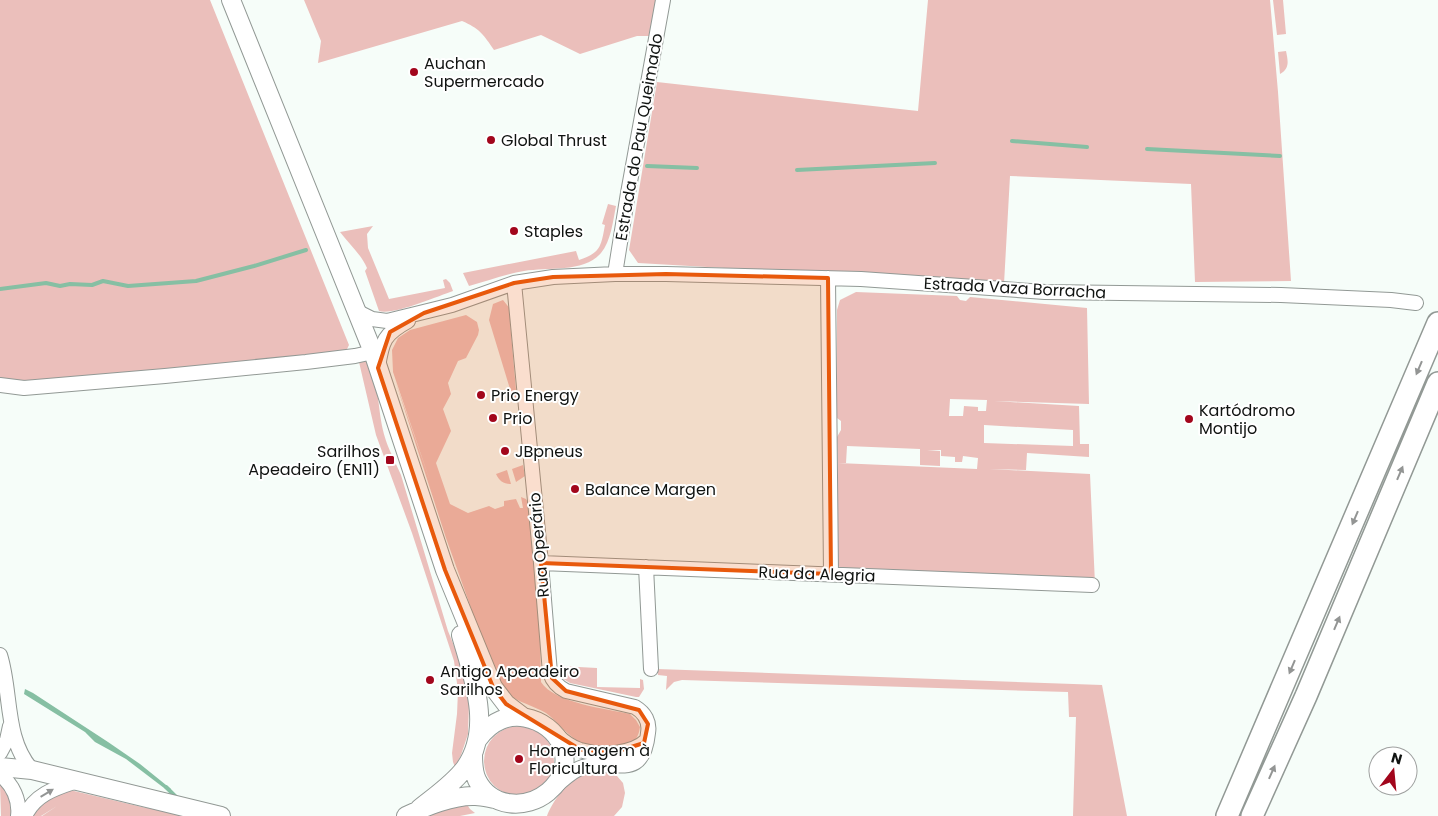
<svg xmlns="http://www.w3.org/2000/svg" width="1438" height="816" viewBox="0 0 1438 816" font-family="Poppins,sans-serif">
<style>
.green{fill:#ebbfbb;fill-rule:evenodd}
.water{fill:#86bfa3}
.lines{fill:none;stroke-linecap:round;stroke-linejoin:round}
.stream{stroke:#86bfa3;stroke-width:4}
.minor-casing{stroke:#929995;stroke-width:16}
.major-casing{stroke:#929995;stroke-width:20}
.highway-casing{stroke:#929995;stroke-width:24}
.minor{stroke:#fff;stroke-width:14}
.major{stroke:#fff;stroke-width:18}
.highway{stroke:#fff;stroke-width:21}
.oneway{fill:#939594}
.marked{fill:#e8590c;fill-opacity:0.2;stroke:#e8590c;stroke-width:4;stroke-linejoin:round}
.poi-dot{fill:#a2061c;stroke:#fff;stroke-width:2}
.labels{text-anchor:middle;dominant-baseline:central;stroke-width:4;stroke-linejoin:round;paint-order:stroke}
.poi-label{font-size:16px;fill:#101311;stroke:#fff;text-anchor:start}
.street-label{font-size:16px;fill:#101311;stroke:#fff}
</style>
<rect width="100%" height="100%" fill="#f6fdf9"/>
<!-- green -->
<path class="green" d="M0 0H210L349 345 344 355 27 382 0 381Z
M304 0H657L651 36H637L580 54 541 35 494 50C484 35 479 28 462 21L318 63 321 41Z
M928 0H1270L1278 92 1291 281 1195 282 1191 184 1010 176 1004 284 638 263 629 250 657 82 918 111Z
M1273 0H1283L1286 34 1277 35Z
M1286 51C1288 61 1290 68 1280 74L1278 52Z
M608 204 616 206C613 221 611 241 601 253 584 273 548 267 524 271 506 274 487 281 469 286L463 273 576 251 579 260C601 253 601 246 605 225L602 224Z
M373 226 367 234 368 248 389 299 445 288 443 280 446 279 450 283 453 291C438 296 392 316 379 311L365 271 367 268C361 254 349 244 340 232Z
M856 292 957 296 960 300 966 301 970 297 1087 308 1089 404 994 401 1079 406 1080 444H1089V457L1027 453 1026 470 989 469 1090 474 1095 584 846 572 837 565 838 463 977 469 978 458 963 456 962 462H955V457L941 456V450H927L940 451V466L920 465V449L847 446 846 463H838L837 437 841 430V421L837 418V310L840 300ZM950 399 987 400 986 411H978V407L964 406 963 416H949ZM984 425 1073 430V446L984 443Z
M503 300 511 310 512 320 510 322 517 401 514 402 489 320 493 304Z
M466 315 477 322 479 330 478 335 466 358 458 361 448 383 451 394 443 409 451 431 436 463 450 504 468 513 489 506 495 509 504 506V501L516 499 520 508H523L521 497 526 499 530 506 540 632 541 682C554 703 607 709 630 714L636 720 640 727C639 734 637 740 631 743 621 748 587 747 578 741 566 734 557 721 546 713 533 705 515 702 506 691 499 683 495 673 491 664L446 538 395 380 431 484 393 372 392 350 398 338 410 330Z
M367 360C371 372 376 385 378 398 381 421 382 434 392 455L388 458 391 464 395 462 401 475 448 631 461 663 465 680 469 704 468 734 461 755 455 767 453 762 452 753 457 714 458 691 454 661 412 533 376 435 359 362Z
M523 465 525 476 516 482 512 469Z
M507 470 511 484C504 484 499 481 496 474Z
M560 666 597 668V687L640 688V679L643 680 644 689 639 697H636L570 683 560 677Z
M657 669 1102 685 1127 816H1073L1076 717H1069L1068 692 682 680 674 682 666 690 667 676 658 675Z
M484 761a35 35 0 1 1 70 0a35 35 0 1 1-70 0Z
M602 771 617 776 623 783 625 793 622 807 614 816H547C552 802 568 780 582 774 587 771 596 772 602 771Z
M0 784C9 795 12 802 12 816H1Z
M65 790 74 791 142 807 153 809H160L189 816H42L57 806 41 816H30L41 802Z
M466 803 470 809 475 813 460 816H426L437 810Z"/>
<!-- water -->
<path class="water" d="M25 689 33 693 108 742 140 764 171 789 168 791 126 759 95 742 85 732 24 694Z"/>
<g class="lines">
<!-- stream -->
<path class="stream" d="M1012 141 1087 147
M1147 149 1280 156
M647 166 697 168
M797 170 935 163
M0 289 46 283 60 286 70 284 92 285 103 281 128 286 196 281 254 266 306 250
M166 787 177 798"/>
<defs>
<path id="minor" d="M615 274 628 193 663 0
M828 278 831 574
M514 283 541 563 550 673C553 682 558 687 566 691L635 707C645 713 650 722 648 733 643 783 614 758 583 767 573 770 565 778 557 785
M356 311 372 319 387 321 452 305 514 283 553 277 615 274H666L861 279 1045 292 1281 295 1391 300 1416 303
M378 367C382 341 384 334 408 321
M0 385 24 388 165 376 306 362 355 356 373 352
M541 563 1092 585
M646 567 651 669
M0 655C12 693 4 738 32 770
M557 735C563 741 571 747 580 750 600 756 632 755 647 740
M0 753 7 740 10 726
M0 775C13 784 20 801 18 816
M25 816C35 794 56 788 77 781"/>
<path id="major" d="M231 0 373 352 445 570 493 687 506 704 523 717
M473 754C473 763 473 772 477 780 491 808 526 810 548 792 555 786 561 779 563 770 573 736 532 707 501 720 491 724 484 731 478 739
M0 767 32 770 221 816
M419 809C435 796 453 784 465 768 493 728 473 678 461 635
M406 816C424 807 454 795 475 796 482 796 489 798 495 799"/>
<path id="highway" d="M1227 816 1438 323
M1252 816 1306 696 1438 383"/>
</defs>
<!-- minor casing -->
<use href="#minor" class="minor-casing"/>
<!-- major casing -->
<use href="#major" class="major-casing"/>
<!-- highway casing -->
<use href="#highway" class="highway-casing"/>
<!-- minor -->
<use href="#minor" class="minor"/>
<!-- major -->
<use href="#major" class="major"/>
<!-- highway -->
<use href="#highway" class="highway"/>
</g>
<!-- one-way arrows -->
<defs><path id="oneway-solid" d="M-6-.8H1V-3.2L6.5 0L1 3.2V.8H-6Z" transform="scale(1.25)"/></defs>
<g class="oneway">
<use href="#oneway-solid" transform="translate(1419 368) rotate(113)"/>
<use href="#oneway-solid" transform="translate(1400 473) rotate(-67)"/>
<use href="#oneway-solid" transform="translate(1355 518) rotate(113)"/>
<use href="#oneway-solid" transform="translate(1337 623) rotate(-67)"/>
<use href="#oneway-solid" transform="translate(1292 667) rotate(113)"/>
<use href="#oneway-solid" transform="translate(1272 772) rotate(-66)"/>
<use href="#oneway-solid" transform="translate(47 793) rotate(-31)"/>
</g>
<!-- marked area -->
<path class="marked" d="M666 274 828 278 831 574 541 563 552 678 566 691 639 710 648 724 644 743 615 752 581 750 506 704 493 687 445 570 378 368 390 332 424 313 514 283 553 277Z"/>
<!-- markers -->
<g class="poi-dot">
<circle cx="414" cy="72" r="5"/>
<circle cx="491" cy="140" r="5"/>
<circle cx="514" cy="231" r="5"/>
<circle cx="481" cy="395" r="5"/>
<circle cx="493" cy="418" r="5"/>
<circle cx="1189" cy="419" r="5"/>
<circle cx="505" cy="451" r="5"/>
<rect x="385" y="455" width="10" height="10" rx="2.5"/>
<circle cx="575" cy="489" r="5"/>
<circle cx="430" cy="680" r="5"/>
<circle cx="519" cy="759" r="5"/>
</g>
<g class="labels">
<!-- poi labels -->
<g class="poi-label">
<text x="424" y="63">Auchan<tspan x="424" dy="18">Supermercado</tspan></text>
<text x="501" y="140">Global Thrust</text>
<text x="524" y="231">Staples</text>
<text x="491" y="395">Prio Energy</text>
<text x="1199" y="410">Kartódromo<tspan x="1199" dy="18">Montijo</tspan></text>
<text x="503" y="418">Prio</text>
<text x="380" y="451" text-anchor="end">Sarilhos<tspan x="380" dy="18">Apeadeiro (EN11)</tspan></text>
<text x="515" y="451">JBpneus</text>
<text x="585" y="489">Balance Margen</text>
<text x="440" y="671">Antigo Apeadeiro<tspan x="440" dy="18">Sarilhos</tspan></text>
<text x="529" y="750">Homenagem à<tspan x="529" dy="18">Floricultura</tspan></text>
</g>
<!-- street labels -->
<g class="street-label">
<text transform="translate(639 137) rotate(-80)">Estrada do Pau Queimado</text>
<text transform="translate(1015 288) rotate(3)">Estrada Vaza Borracha</text>
<text transform="translate(539 545) rotate(-95)">Rua Operário</text>
<text transform="translate(817 574) rotate(2)">Rua da Alegria</text>
</g>
</g>
<!-- north arrow -->
<g transform="translate(1393 771) rotate(16)"><circle r="24" fill="#ffffff" stroke="#9fa1a0"/>
<path d="M0-4L9 19L0 12L-9 19Z" fill="#a2061c"/>
<text y="-8" font-size="14" font-weight="bold" text-anchor="middle" fill="#101311">N</text>
</g>
</svg>
